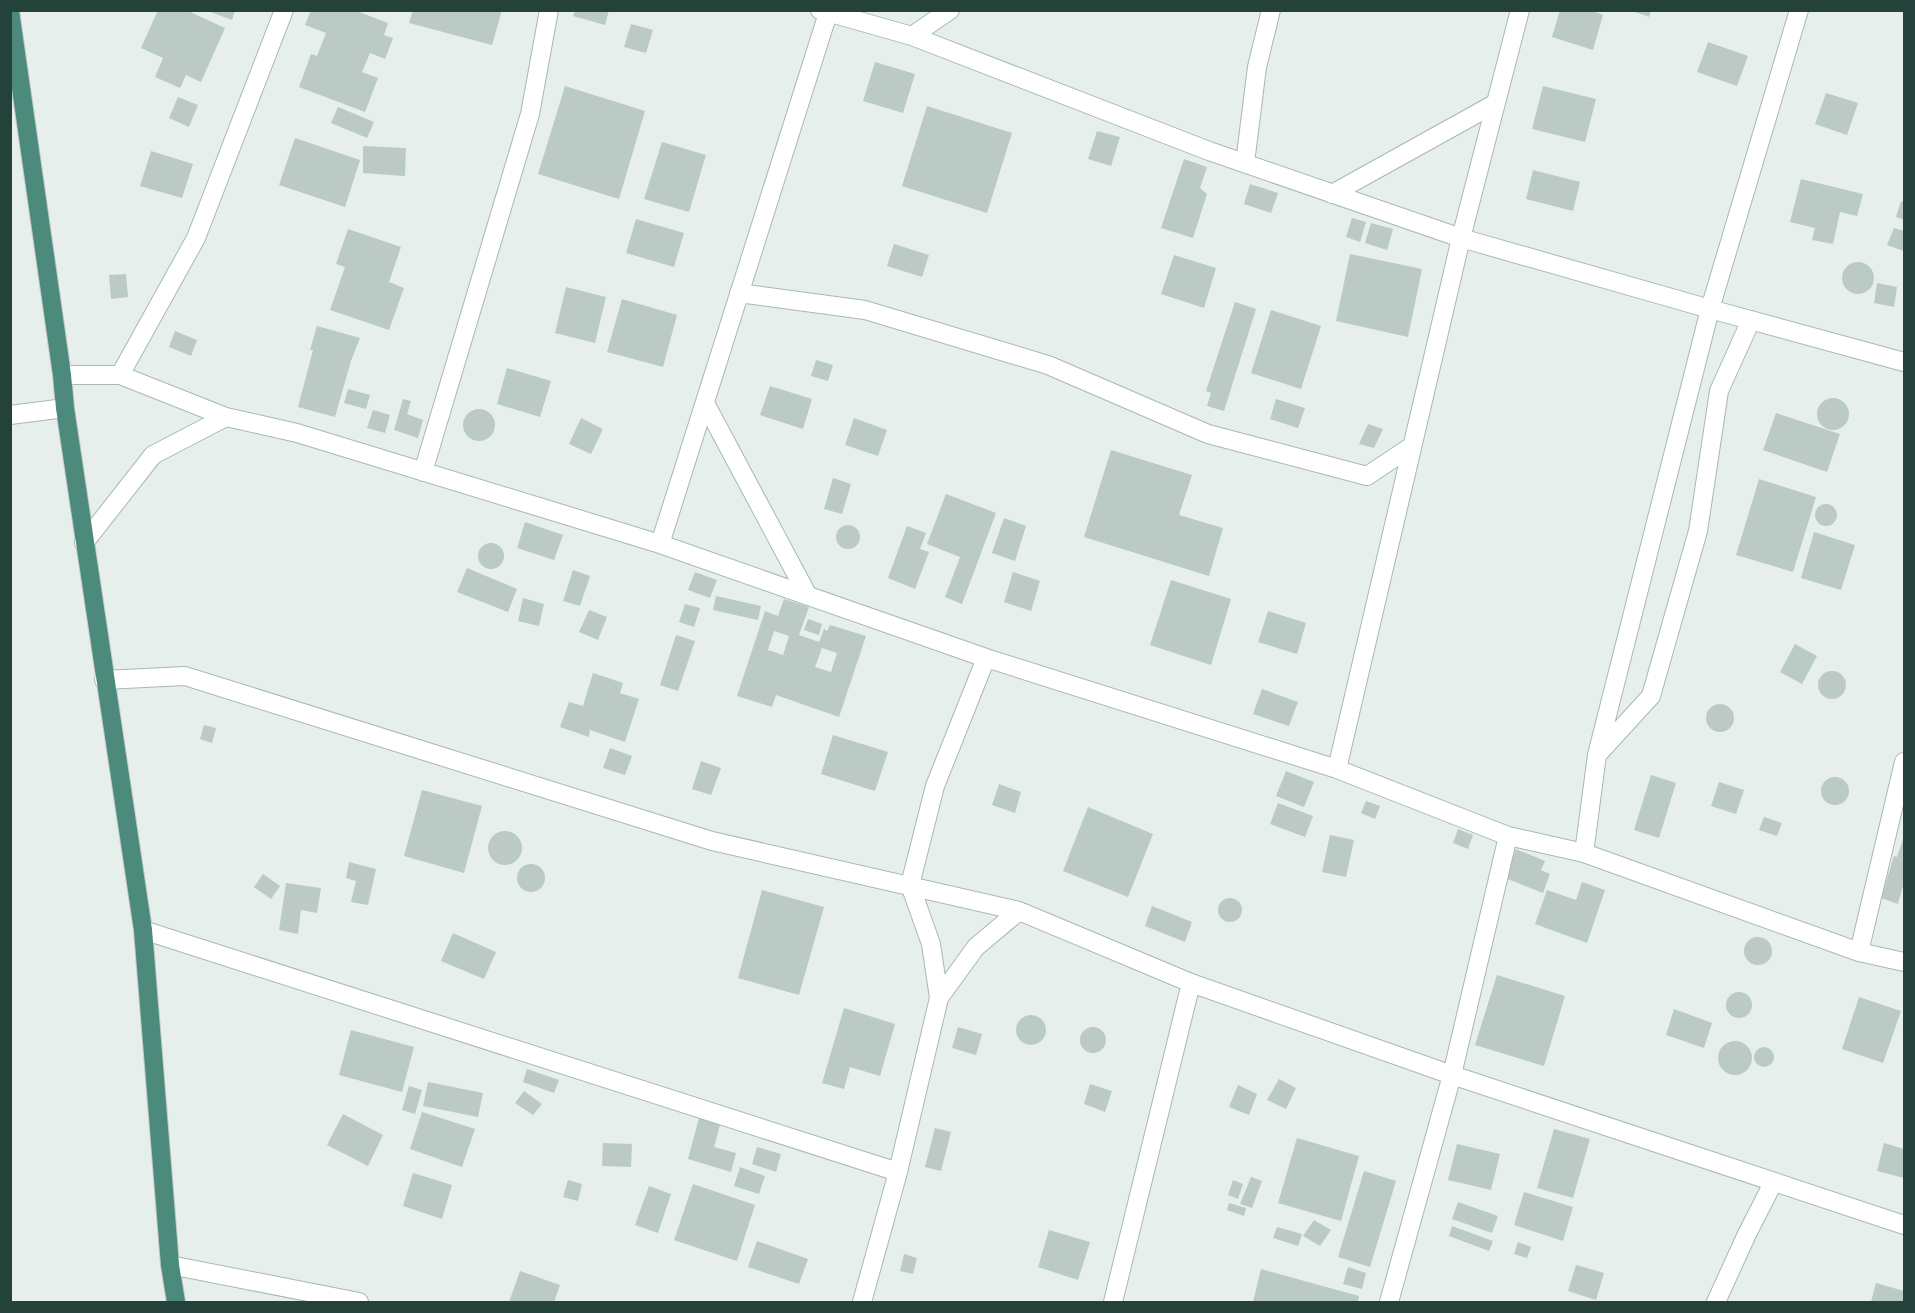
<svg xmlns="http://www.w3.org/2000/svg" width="1915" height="1313" viewBox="0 0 1915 1313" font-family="Mulish,sans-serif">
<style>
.building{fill:#bbcac4;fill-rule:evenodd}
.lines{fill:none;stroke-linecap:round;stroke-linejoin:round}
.minor-casing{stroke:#a8b8b2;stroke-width:20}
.trunk-casing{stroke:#c2cac8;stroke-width:20}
.minor{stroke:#fff;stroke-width:18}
.trunk{stroke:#4c8a7c;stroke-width:18}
</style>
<rect width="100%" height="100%" fill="#e6efeb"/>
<!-- building -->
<path class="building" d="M158 10H186L225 28 201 82 186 75 180 88 155 77 163 58 141 48Z
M205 10H235L232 20Z
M311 10H354L388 23 384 35 393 38 385 59 370 53 362 72 378 78 365 112 299 87 311 54 317 56 326 33 305 25Z
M413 10H502L492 45 409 23Z
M575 10H609L605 25 573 16Z
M1560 10H1590L1603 15 1593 50 1552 37Z
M1630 10H1651L1649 17Z
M631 24 653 30 646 53 624 47Z
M1708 42 1748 56 1737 86 1697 72Z
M875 62 915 74 903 113 863 101Z
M565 86 645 111 619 199 538 174Z
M1543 86 1596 99 1585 142 1532 129Z
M1826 93 1858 103 1847 135 1815 124Z
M178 97 198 105 189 127 169 118Z
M927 106 1012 133 987 213 902 186Z
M338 107 374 122 367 138 331 123Z
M1097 131 1120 137 1111 166 1088 159Z
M295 138 360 160 345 207 279 185Z
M662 142 706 155 689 212 644 199Z
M363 146 406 148 405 176 363 173Z
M151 151 193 164 182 198 140 186Z
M1184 159 1207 167 1200 188 1207 194 1193 238 1161 228Z
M1533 170 1580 182 1573 211 1526 199Z
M1801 179 1863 194 1857 216 1840 212 1833 244 1812 240 1815 228 1790 222Z
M1250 184 1278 193 1271 213 1244 204Z
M1901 201 1904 202V220L1896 217Z
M1352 218 1366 222 1360 242 1346 237Z
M636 219 684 233 674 267 626 253Z
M1371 223 1393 229 1387 250 1365 243Z
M1894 228 1904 231V251L1887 245Z
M348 229 401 247 389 282 404 288 389 330 330 310 345 267 336 264Z
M894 244 929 255 922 277 887 266Z
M1350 254 1422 269 1408 337 1336 321Z
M1174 255 1216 268 1204 308 1161 294Z
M1842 278a16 16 0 1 1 32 0a16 16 0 1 1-32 0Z
M126 274 128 297 111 299 109 275Z
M1877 283 1897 287 1894 307 1874 303Z
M566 287 606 297 595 343 555 333Z
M622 299 677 315 663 367 607 352Z
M1235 302 1256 309 1224 411 1207 406 1211 393 1206 391Z
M1271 310 1321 326 1301 389 1251 373Z
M317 326 360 338 351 361 335 417 298 407 313 350H310Z
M175 331 197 340 191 356 169 347Z
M816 360 833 365 828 381 811 376Z
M507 368 551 381 540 417 497 404Z
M770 386 812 399 803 429 760 415Z
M348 389 370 395 366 409 344 403Z
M1817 414a16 16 0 1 1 32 0a16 16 0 1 1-32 0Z
M403 399 411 401 407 414 423 420 418 438 394 430Z
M1276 399 1305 408 1298 428 1270 419Z
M463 425a16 16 0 1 1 32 0a16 16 0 1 1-32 0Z
M373 410 390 415 385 433 367 428Z
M1776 413 1840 434 1827 472 1763 450Z
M581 418 603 429 591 454 569 444Z
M854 418 887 430 878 456 845 445Z
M1368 424 1383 429 1374 448 1359 444Z
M1111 450 1192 475 1179 515 1223 528 1209 576 1084 537Z
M833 478 851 484 842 514 824 509Z
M1759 479 1816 497 1793 572 1736 555Z
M946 494 996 513 962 604 945 597 960 557 927 544Z
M1815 515a11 11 0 1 1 22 0a11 11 0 1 1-22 0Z
M1004 518 1026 526 1015 561 992 553Z
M525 522 563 535 554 560 517 548Z
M836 537a12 12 0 1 1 24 0a12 12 0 1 1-24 0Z
M907 526 926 533 920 549 929 552 915 589 888 578Z
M1814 532 1855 545 1841 590 1801 578Z
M478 556a13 13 0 1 1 26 0a13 13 0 1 1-26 0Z
M467 568 517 589 508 612 457 592Z
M573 570 590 576 580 606 563 601Z
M695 572 717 580 710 598 688 590Z
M1013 572 1040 581 1031 611 1004 602Z
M1171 580 1231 599 1211 665 1150 645Z
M716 596 761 606 758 620 713 610Z
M523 598 544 604 539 626 518 621Z
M784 599 809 607 799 635 819 642 824 629 827 631 830 625 866 636 839 717 776 695 772 707 737 696 765 611 778 616ZM774 631 789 636 783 655 768 650ZM822 648 837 653 831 672 815 667Z
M685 604 700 608 694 627 679 622Z
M589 610 607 617 598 640 579 632Z
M1268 611 1306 623 1297 654 1258 642Z
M808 619 822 624 819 635 804 630Z
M676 635 695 641 678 691 660 685Z
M1795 644 1817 656 1802 684 1780 672Z
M1818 685a14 14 0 1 1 28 0a14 14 0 1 1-28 0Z
M593 673 623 683 620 693 639 699 625 742 590 730 589 737 560 727 569 702 583 706Z
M1262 689 1298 702 1289 726 1253 714Z
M1706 718a14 14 0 1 1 28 0a14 14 0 1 1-28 0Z
M204 725 216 728 212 743 200 739Z
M833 735 888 752 875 791 821 774Z
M610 748 632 756 625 775 603 768Z
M701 761 721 768 711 795 692 789Z
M1286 771 1314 782 1304 807 1276 796Z
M1651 775 1676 783 1659 838 1634 830Z
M1821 791a14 14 0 1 1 28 0a14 14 0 1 1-28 0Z
M1719 782 1744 790 1736 814 1711 806Z
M999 784 1021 792 1015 813 992 805Z
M422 790 482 806 464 873 404 856Z
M1366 801 1380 806 1375 819 1361 813Z
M1278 803 1313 816 1305 837 1270 824Z
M1088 807 1153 834 1128 897 1063 871Z
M1764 817 1782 823 1777 836 1759 830Z
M1458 829 1473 835 1468 849 1453 843Z
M488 848a17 17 0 1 1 34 0a17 17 0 1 1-34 0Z
M1330 835 1354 840 1346 877 1322 872Z
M1904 836V882L1898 904 1881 898 1894 856 1897 857Z
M1516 849 1545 861 1541 870 1550 874 1543 893 1505 878Z
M349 862 376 869 368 905 351 902 356 881 346 878Z
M517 878a14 14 0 1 1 28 0a14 14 0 1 1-28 0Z
M263 874 280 886 271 899 254 887Z
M1582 882 1605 890 1587 943 1535 924 1547 890 1576 900Z
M286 883 321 888 317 913 301 910 298 934 279 930Z
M762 890 824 907 799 995 738 978Z
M1218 910a12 12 0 1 1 24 0a12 12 0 1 1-24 0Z
M1152 906 1192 922 1185 942 1145 926Z
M453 933 496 952 484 979 441 961Z
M1744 951a14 14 0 1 1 28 0a14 14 0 1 1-28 0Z
M1497 975 1565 996 1544 1066 1475 1045Z
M1726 1005a13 13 0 1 1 26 0a13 13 0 1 1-26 0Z
M1859 997 1901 1011 1883 1063 1842 1049Z
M844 1008 895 1024 880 1076 850 1067 844 1089 822 1083Z
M1674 1009 1712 1023 1704 1048 1666 1035Z
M1016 1030a15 15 0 1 1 30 0a15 15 0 1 1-30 0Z
M1080 1040a13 13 0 1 1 26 0a13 13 0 1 1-26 0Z
M958 1027 982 1034 976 1055 952 1048Z
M351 1030 414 1047 402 1092 339 1075Z
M1718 1058a17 17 0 1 1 34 0a17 17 0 1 1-34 0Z
M1754 1057a10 10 0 1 1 20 0a10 10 0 1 1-20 0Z
M527 1069 559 1080 554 1093 523 1082Z
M1279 1079 1296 1088 1286 1109 1267 1100Z
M428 1082 483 1093 478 1117 423 1106Z
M1090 1084 1112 1091 1105 1112 1084 1104Z
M1238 1085 1257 1094 1249 1115 1229 1107Z
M409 1086 422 1090 415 1114 402 1110Z
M524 1091 542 1104 533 1115 515 1103Z
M422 1112 475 1129 462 1167 410 1149Z
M343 1114 383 1135 368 1166 327 1145Z
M699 1118 720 1125 714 1147 736 1153 731 1172 688 1159Z
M935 1128 951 1132 941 1171 925 1167Z
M1554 1129 1590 1139 1573 1198 1537 1188Z
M1297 1138 1359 1156 1341 1221 1278 1203Z
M603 1143 632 1144 631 1167 602 1166Z
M1884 1143 1904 1149V1178L1877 1171Z
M1457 1144 1500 1154 1491 1190 1448 1180Z
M757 1147 781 1154 776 1172 752 1164Z
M740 1167 765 1176 759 1194 734 1186Z
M1364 1171 1396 1181 1370 1267 1338 1257Z
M413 1173 452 1185 442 1219 403 1206Z
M1251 1177 1262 1181 1252 1208 1240 1204Z
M568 1180 582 1184 578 1201 563 1197Z
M1233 1180 1243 1184 1238 1199 1228 1195Z
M693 1184 755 1205 737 1261 674 1240Z
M649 1186 671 1194 658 1233 635 1225Z
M1524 1192 1573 1207 1563 1241 1514 1225Z
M1458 1202 1498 1216 1492 1233 1452 1219Z
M1229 1203 1246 1208 1244 1216 1227 1210Z
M1314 1220 1331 1230 1320 1246 1303 1236Z
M1452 1226 1493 1241 1489 1251 1449 1236Z
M1277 1227 1302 1234 1298 1246 1273 1238Z
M1049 1230 1090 1242 1078 1280 1038 1267Z
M757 1241 808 1259 799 1284 748 1267Z
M1518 1242 1531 1247 1527 1258 1514 1254Z
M904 1254 917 1258 913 1274 900 1271Z
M1576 1265 1604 1273 1596 1300 1568 1291Z
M1348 1267 1366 1273 1362 1289 1343 1284Z
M1261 1269 1359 1296 1358 1302H1253Z
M520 1271 560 1285 554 1302H509Z
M1876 1283 1904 1291V1302H1871Z"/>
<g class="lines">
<defs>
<path id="minor" d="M820 10 912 36 1209 151 1461 238 1710 309 1904 362
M912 36 950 10
M1245 163 1257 67 1271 10
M1332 194 1496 103
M739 293 865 310 1048 365 1208 434 1367 476 1412 446
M62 375H120L226 417 297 433 660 544 986 658 1337 769 1508 836 1584 853 1859 952 1904 962
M120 375 196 238 284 10
M705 403 808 596
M10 415 65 408
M423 472 530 114 549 10
M84 543 153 455 226 417
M660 544 829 10
M104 680 185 676 712 841 1019 911 1191 983 1452 1075 1904 1225
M1598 754 1651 696 1698 531 1719 391 1751 320
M1337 769 1461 238 1520 10
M1584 853 1597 755 1710 309 1799 10
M143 930 898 1172
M1859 952 1904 762
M939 998 931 944 910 885 935 786 986 658
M170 1265 359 1302
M862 1302 898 1172 939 998 976 947 1019 911
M1113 1302 1191 983
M1389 1302 1452 1075 1508 836
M1716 1302 1747 1234 1773 1183"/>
<path id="trunk" d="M10 11 62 375 65 408 143 930 170 1265 176 1302"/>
</defs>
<!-- minor casing -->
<use href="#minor" class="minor-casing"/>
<!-- trunk casing -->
<use href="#trunk" class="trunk-casing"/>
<!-- minor -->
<use href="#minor" class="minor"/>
<!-- trunk -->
<use href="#trunk" class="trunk"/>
</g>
<!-- border -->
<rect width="1915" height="1313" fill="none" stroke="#24423a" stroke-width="24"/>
</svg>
